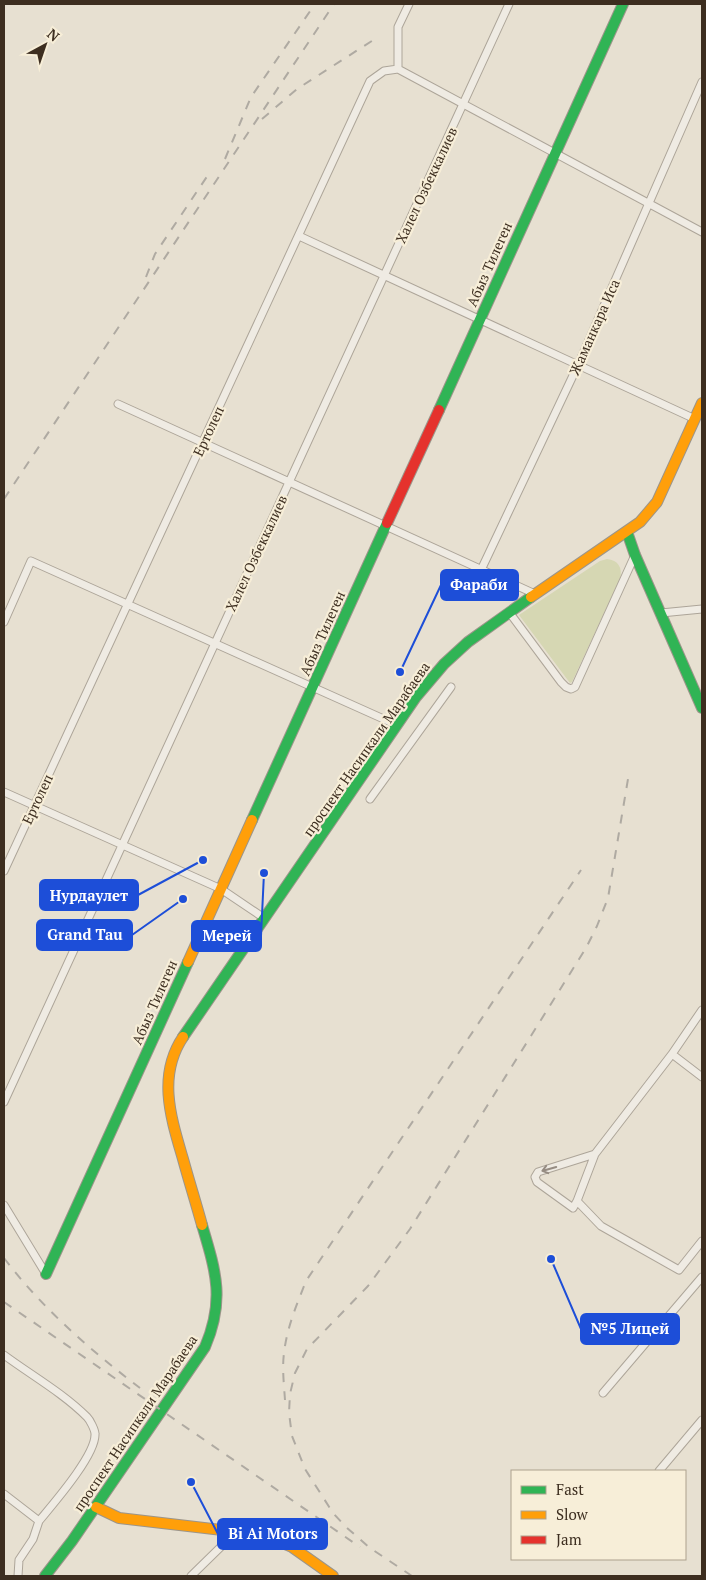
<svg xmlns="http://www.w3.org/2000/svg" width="706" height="1580" viewBox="0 0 706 1580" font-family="'PT Serif',serif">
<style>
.green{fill:#d6d7b3}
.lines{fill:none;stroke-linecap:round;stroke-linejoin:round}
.street-casing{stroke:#ada599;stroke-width:9}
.fast-casing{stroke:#9c958a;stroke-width:12}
.slow-casing{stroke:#9c958a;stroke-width:12}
.jam-casing{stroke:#9c958a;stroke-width:12}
.street{stroke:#efebe3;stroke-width:7}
.fast{stroke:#30b455;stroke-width:10}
.slow{stroke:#ff9f0a;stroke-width:10}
.jam{stroke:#e5322d;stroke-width:10}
.rail{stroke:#afaaa2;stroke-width:2;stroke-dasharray:9 9;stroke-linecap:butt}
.oneway{stroke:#968c82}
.labels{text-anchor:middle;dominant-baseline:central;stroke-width:4.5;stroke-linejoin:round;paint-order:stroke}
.street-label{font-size:14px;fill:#3d2e20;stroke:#f7eed8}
.leader{fill:none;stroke:#1d4ed8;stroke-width:2}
.callout-dot{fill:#1d4ed8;stroke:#f7eed8;stroke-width:2}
.callout{fill:#1d4ed8;stroke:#1d4ed8;stroke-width:2}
.callout-label{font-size:15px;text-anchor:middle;font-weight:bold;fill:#fff}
</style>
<rect width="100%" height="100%" fill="#e7e0d1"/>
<!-- green -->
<path class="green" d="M607 559C618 560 623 568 620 579L572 682 570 683 519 615 600 561Z"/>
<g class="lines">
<defs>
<path id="street" d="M398 69 702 232
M299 236 695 419
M118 404 535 594
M481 570 578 365 702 82
M509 612 561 682 566 687 571 689 575 687 635 555
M661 613 702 609
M4 622 31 561 397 725
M4 792 221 889 264 918
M370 799 451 687
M4 871 370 81 384 71 398 69V27L409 4
M702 1010 672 1054 702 1077
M4 1102 509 4
M595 1154 538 1172 535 1177 537 1182 573 1208 577 1201 595 1154 672 1054
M577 1201 601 1226 679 1270 702 1241
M4 1205 46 1274
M4 1355C31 1375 63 1393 87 1417 90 1420 95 1430 95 1434 96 1455 53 1504 39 1521
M603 1393 702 1277
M659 1471 702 1420
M4 1494 39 1521 33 1539 19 1560 18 1576
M191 1576 236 1532"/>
<path id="fast" d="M439 410 623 4
M627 532 635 555 702 708
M252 820 387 523
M183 1037 416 697 444 664 468 642 531 597
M46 1274 188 962
M45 1576 72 1541 205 1347C225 1300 216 1272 202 1225"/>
<path id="slow" d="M531 597 640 522 657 502 702 403
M188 962 252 820
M183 1037C157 1076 171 1118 183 1159 189 1181 196 1203 202 1225
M96 1507 119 1518 264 1535 292 1547 333 1576"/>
<path id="jam" d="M387 523 439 410"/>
</defs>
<!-- street casing -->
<use href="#street" class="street-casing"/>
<!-- fast casing -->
<use href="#fast" class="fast-casing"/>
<!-- slow casing -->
<use href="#slow" class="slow-casing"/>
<!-- jam casing -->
<use href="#jam" class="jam-casing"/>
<!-- street -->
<use href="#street" class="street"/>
<!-- fast -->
<use href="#fast" class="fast"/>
<!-- slow -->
<use href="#slow" class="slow"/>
<!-- jam -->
<use href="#jam" class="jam"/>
<!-- rail -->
<path class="rail" d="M262 119 297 89 378 37
M225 159 251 97 315 4
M146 277 155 254 208 175
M4 499 334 4
M4 1258C42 1308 90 1350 140 1388
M4 1302 360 1547
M285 1400C284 1385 282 1368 284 1353 287 1327 297 1304 306 1281L581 870
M412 1576 370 1548 346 1527 333 1513 305 1469 292 1436 289 1413 290 1394 295 1373 307 1349 368 1286 410 1229 586 948 597 926 608 898 628 779"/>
</g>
<!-- one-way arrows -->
<defs><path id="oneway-shaft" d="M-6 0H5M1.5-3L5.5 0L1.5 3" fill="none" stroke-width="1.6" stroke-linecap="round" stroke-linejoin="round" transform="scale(1.25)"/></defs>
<use class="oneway" href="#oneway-shaft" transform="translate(549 1169) rotate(164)"/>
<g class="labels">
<!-- street labels -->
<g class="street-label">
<text transform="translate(426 185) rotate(-65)">Халел Озбеккалиев</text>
<text transform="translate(489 264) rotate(-66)">Абыз Тилеген</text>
<text transform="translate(594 327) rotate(-66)">Жаманкара Иса</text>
<text transform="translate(208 431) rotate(-65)">Ертолеп</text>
<text transform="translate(256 553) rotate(-65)">Халел Озбеккалиев</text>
<text transform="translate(322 633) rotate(-66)">Абыз Тилеген</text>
<text transform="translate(366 749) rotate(-55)">проспект Насипкали Марабаева</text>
<text transform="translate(37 799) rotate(-65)">Ертолеп</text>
<text transform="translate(154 1002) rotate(-66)">Абыз Тилеген</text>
<text transform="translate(135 1423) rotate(-56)">проспект Насипкали Марабаева</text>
</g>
</g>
<!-- callouts -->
<path class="leader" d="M400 672L441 585M203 860L138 895M183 899L132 935M264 873L261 936M551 1259L581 1329M191 1482L218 1534"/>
<g class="callout-dot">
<circle cx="400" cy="672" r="5"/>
<circle cx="203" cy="860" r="5"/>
<circle cx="183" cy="899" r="5"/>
<circle cx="264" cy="873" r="5"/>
<circle cx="551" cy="1259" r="5"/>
<circle cx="191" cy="1482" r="5"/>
</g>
<g class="callout">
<rect x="441" y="570" width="77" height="30" rx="5"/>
<rect x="40" y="880" width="98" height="30" rx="5"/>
<rect x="37" y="920" width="95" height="30" rx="5"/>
<rect x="192" y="921" width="69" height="30" rx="5"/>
<rect x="581" y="1314" width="98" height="30" rx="5"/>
<rect x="218" y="1519" width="109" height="30" rx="5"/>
</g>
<g class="callout-label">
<text x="479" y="590">Фараби</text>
<text x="89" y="901">Нурдаулет</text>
<text x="85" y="940">Grand Tau</text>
<text x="227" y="941">Мерей</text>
<text x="630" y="1334">№5 Лицей</text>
<text x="273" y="1539">Bi Ai Motors</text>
</g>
<!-- border -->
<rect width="706" height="1580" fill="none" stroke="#3d2e20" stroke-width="10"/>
<!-- legend -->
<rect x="511" y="1470" width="175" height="90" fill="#f7eed8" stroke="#ada18e"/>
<rect x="521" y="1486" width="25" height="8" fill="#30b455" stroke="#ada18e"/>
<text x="556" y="1495" font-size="15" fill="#3d2e20">Fast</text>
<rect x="521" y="1511" width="25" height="8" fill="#ff9f0a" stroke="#ada18e"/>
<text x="556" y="1520" font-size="15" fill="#3d2e20">Slow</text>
<rect x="521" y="1536" width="25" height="8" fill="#e5322d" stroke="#ada18e"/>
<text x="556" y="1545" font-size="15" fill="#3d2e20">Jam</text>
<!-- north arrow -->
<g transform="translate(45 45) rotate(40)" stroke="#f7eed8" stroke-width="4" paint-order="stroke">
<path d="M0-4L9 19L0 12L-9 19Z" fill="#3d2e20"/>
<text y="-8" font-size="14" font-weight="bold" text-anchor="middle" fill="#3d2e20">N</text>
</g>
</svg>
